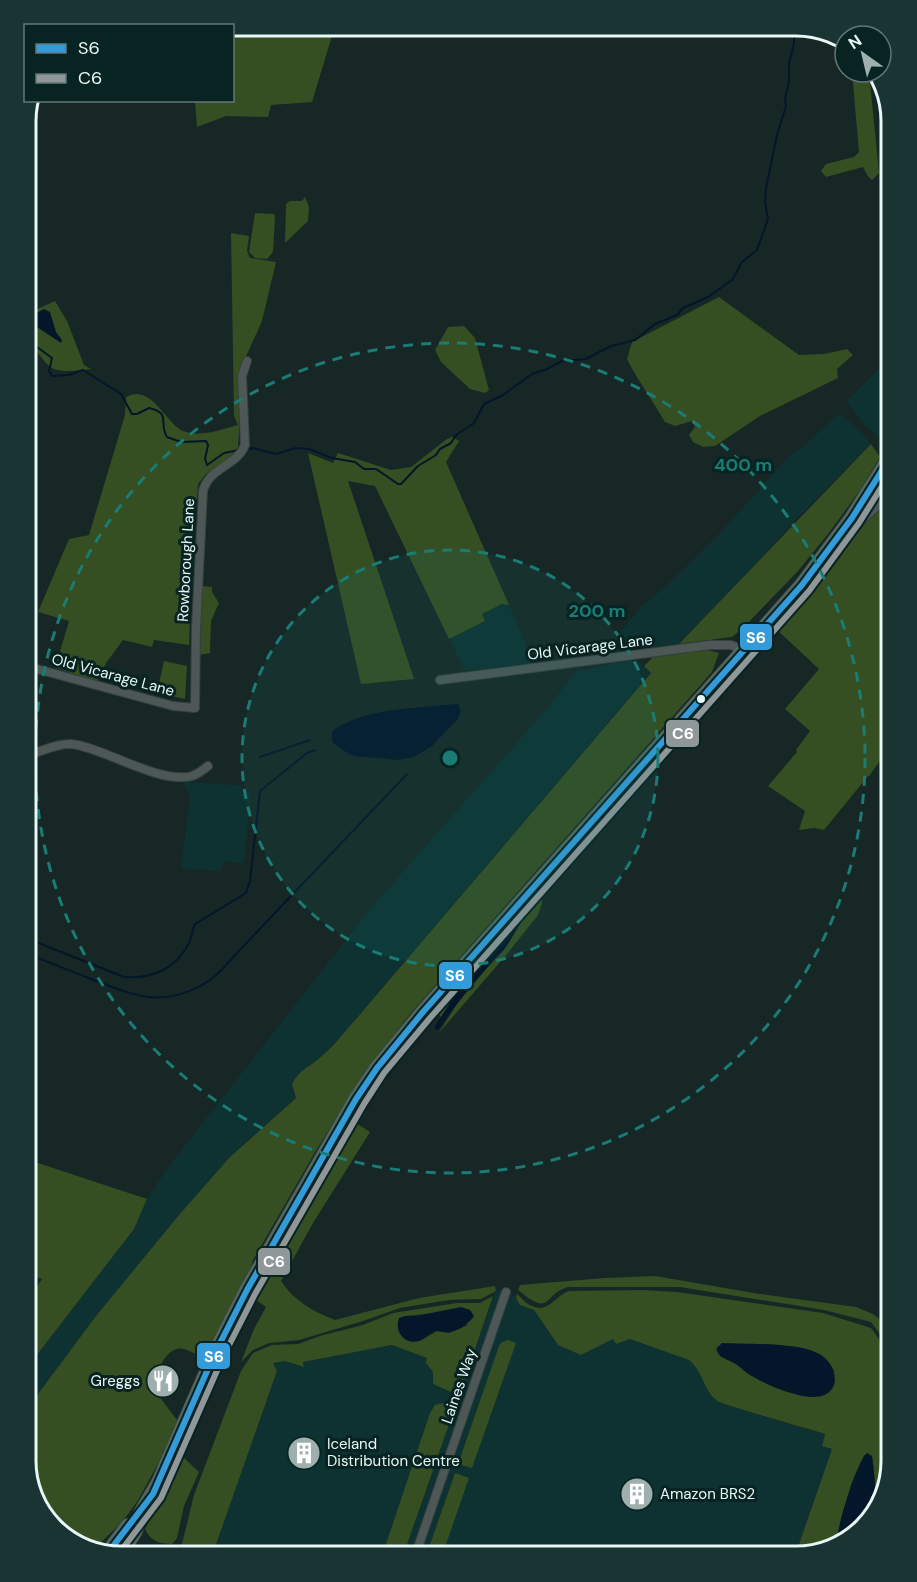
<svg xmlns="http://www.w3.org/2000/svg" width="917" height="1582" viewBox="0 0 917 1582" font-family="'DM Sans',sans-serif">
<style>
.built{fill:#0d3231}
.green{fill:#354e22;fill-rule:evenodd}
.water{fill:#04162a}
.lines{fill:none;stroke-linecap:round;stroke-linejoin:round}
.stream{stroke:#04162a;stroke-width:2}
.street-casing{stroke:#354141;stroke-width:10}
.highway-casing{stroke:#354141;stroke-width:16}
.street{stroke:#4c5756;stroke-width:8}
.highway{stroke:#516660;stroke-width:15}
.bus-1-casing{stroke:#072322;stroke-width:10}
.bus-2-casing{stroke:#072322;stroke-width:10}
.bus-1{stroke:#349bda;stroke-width:6}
.bus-2{stroke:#909799;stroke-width:6}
.ring{fill:none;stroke:#1a7c75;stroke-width:3;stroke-dasharray:10 8}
.bus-dot{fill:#e8f8f7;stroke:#072322;stroke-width:2}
.labels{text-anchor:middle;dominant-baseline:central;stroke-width:6;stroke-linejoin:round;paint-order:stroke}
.street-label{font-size:15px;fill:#e8f8f7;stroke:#072322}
.poi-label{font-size:15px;fill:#e8f8f7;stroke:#072322;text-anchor:start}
.rim{fill:none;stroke:#e8f8f7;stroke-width:3}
.centre{fill:#1a7c75;stroke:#072322;stroke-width:3}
.ring-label{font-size:18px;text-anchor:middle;font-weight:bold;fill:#1a7c75;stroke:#072322;stroke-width:6;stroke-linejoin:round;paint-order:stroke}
.line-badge{stroke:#072322;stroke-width:2}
.badge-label{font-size:16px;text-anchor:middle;font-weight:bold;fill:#fff}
</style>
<rect width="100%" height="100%" fill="#172726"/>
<!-- built -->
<path class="built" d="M891 357V423L878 437 864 424 846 401Z
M838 414 853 424 871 444 785 531 735 587 679 644 648 648 631 647 621 640V631L641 607 668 584 719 534 791 454 802 448Z
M502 604 509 605 534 663 465 671 449 639 485 621 482 615Z
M637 660 651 672 356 1019 323 1056 309 1065 293 1091 296 1097 230 1157 96 1316 26 1410V1369L134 1229 147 1199 171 1163 371 908 544 712 578 669 586 670 615 663Z
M183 782 241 785 250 797 244 863 224 862 221 869 216 871 181 868 189 804V795Z
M496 1289 516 1296 520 1305 534 1310 556 1343 583 1354 613 1339 616 1344 630 1339 680 1356 693 1362 713 1397 719 1402 836 1438 795 1556H212L277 1371 273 1363 285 1361 304 1367 303 1362 392 1345 427 1358 426 1363 433 1371 434 1384 437 1386 452 1392 461 1391Z"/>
<!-- green -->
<path class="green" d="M233 26H335L312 102 271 105 268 117 226 116 197 127 195 101 232 100Z
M852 72H869L879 173 872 180 867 175 863 167 826 177 821 171 826 164 854 157 859 152Z
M305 197 309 207 308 221 285 243 286 204 290 201H302Z
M255 213 274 214 275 217 273 252 267 259 255 258 249 252Z
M231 233 249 236 247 251 250 258 276 262 262 321 243 363 238 379 240 414 238 447 231 456 206 474 198 484 192 563 189 645 154 640 152 647 123 640 106 663 97 681 55 668 69 621 38 612 69 539 89 535 125 415 126 397C153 382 166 427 186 432 203 437 222 429 238 425L234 416Z
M719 297 799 355 824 354 847 349 853 355 837 369 838 378 760 416 715 446 703 447 693 442 689 435 695 427 692 421 675 426 665 422C653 401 638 381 627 359L632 342Z
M55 301 67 321 84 365 91 369C77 370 57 375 47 364 38 354 39 352 26 343V314Z
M464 326 475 338 489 390 485 393 470 389 441 362 435 350 448 327Z
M452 437 459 441 446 462 509 605 502 604 482 614 485 621 449 639 375 486 348 481 414 679 361 684 308 453 333 463 338 453 391 470 411 467 447 439Z
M871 444 880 457 861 489 828 534 798 571 742 629 732 637 679 644Z
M891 497V746L869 776H868L824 830 814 828 799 830 805 811 768 786 797 752 796 750 810 731 785 709 819 669 775 628 831 567 830 562 844 540Z
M202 586 212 587V592L219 603 211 621 210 653 199 655Z
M708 650 719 653 712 672 411 1013 364 1073 317 1149 253 1260 248 1276 207 1359C199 1356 191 1351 184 1349 165 1345 157 1374 152 1387L180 1424 137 1502 122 1522 94 1549 68 1541 35 1503 26 1461V1410L96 1316 179 1215 230 1157 296 1098 292 1084C298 1070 313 1065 323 1055 335 1045 345 1031 356 1019L651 673 644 666 653 657Z
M164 661 187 666 185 699 157 693Z
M542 888V903L538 915 507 954 438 1034 458 1002 508 943 520 924C488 944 462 985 441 1017L433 1006Z
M351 1120 370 1132 313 1223 281 1281C294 1301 314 1312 335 1320L419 1298 495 1286 496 1291 481 1299 449 1300 400 1308 363 1321 299 1340 269 1343 253 1350 241 1362 254 1329 266 1307 252 1297Z
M26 1159 147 1199 134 1229 26 1369V1303L42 1279 26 1273Z
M655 1276 760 1294 856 1307 873 1314 891 1328V1462L883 1488 886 1356 880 1334 871 1322 824 1310 680 1287H569C542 1293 553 1319 518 1290L520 1285 604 1278Z
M643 1290 677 1292 823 1313 871 1328 879 1339 882 1363 880 1499 876 1514 866 1523C878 1501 875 1479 872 1456L864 1455 851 1485 836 1547 795 1556 832 1449 822 1446 825 1434C790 1423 754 1414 719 1402 704 1393 703 1371 689 1360L630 1339 616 1344 613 1339 581 1355 558 1345 534 1310 520 1305 516 1298 517 1294C522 1298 526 1304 532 1306 549 1314 556 1294 570 1291ZM756 1344C782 1347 821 1342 834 1371L815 1397C796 1395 776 1388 760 1379 751 1375 744 1368 736 1364 728 1359 720 1359 716 1350L718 1346Z
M493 1296 461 1391 451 1392 433 1384V1372L426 1363 427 1358 392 1345 303 1362 304 1367 285 1361 273 1363 277 1371 212 1556H179L194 1495 241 1371 253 1353 272 1345 298 1344 320 1336 363 1325 393 1313 457 1303H480ZM427 1314 468 1325 449 1333 437 1331 420 1341 405 1316Z
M508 1340 516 1343 472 1468 458 1464 499 1346 502 1342Z
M443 1403 454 1410 403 1556H382L430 1413 435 1405Z
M181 1455 199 1472 184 1506 177 1538 172 1544C160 1544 150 1541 145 1529Z
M455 1473 469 1478 442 1556H426Z"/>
<!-- water -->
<path class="water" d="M44 309 50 312 56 332 62 340 61 343 31 323V316Z
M456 704H458L461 711 458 719 432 746 414 757 398 760 354 756 349 754 332 742V731C363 708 418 708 456 704Z
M516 921 521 922 520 924C514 933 509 944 502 952 478 976 458 1002 438 1030L434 1028 457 992Z
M461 1307 470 1310 474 1316C468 1324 460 1330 450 1332 446 1333 441 1331 436 1331 429 1333 425 1339 419 1341 404 1345 394 1331 399 1318L405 1316H416Z
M722 1343C747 1344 793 1343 815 1352 839 1361 845 1398 812 1397 792 1396 764 1384 747 1373 743 1370 740 1367 736 1364 731 1361 725 1359 720 1356L717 1348Z
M867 1453 872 1456C876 1487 880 1510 855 1532 849 1537 843 1544 836 1547 836 1530 855 1465 867 1453Z"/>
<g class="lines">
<!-- stream -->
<path class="stream" d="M26 339 52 358 49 371 52 376 69 375 83 370 121 394 132 414H137L149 408C172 413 158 423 167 437L181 442 206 441 208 445 205 459 207 465 224 453 239 450
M247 449 253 448 276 454 296 448 309 449 332 458 355 462 364 469H376L398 484H401L418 466 436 455 440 449 451 443 456 435 474 423 484 404 503 395 532 374 547 369 562 361 586 359 611 346 635 340 655 324 677 315 683 308 708 297 732 280 742 262 757 250 768 219 765 202 766 188 777 135 786 106 785 98 789 82V63L794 44V26
M260 757 310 740
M26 938 124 977C152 979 176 969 189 943 192 937 192 930 195 924L246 893 250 881 260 791 307 753 315 750
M26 953C47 962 69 970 91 979 132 994 159 1009 202 985 216 978 226 965 236 954L407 774"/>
<defs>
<path id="street" d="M847 533 891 494
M26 666 173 706 195 708 196 629 203 491C209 467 237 466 245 445L242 376 247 361
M440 680 710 645H731L743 650
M26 755C40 753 55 743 71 744 103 747 160 785 192 776 198 774 203 770 208 766
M415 1556 506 1292"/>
<path id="highway" d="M107 1554 128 1526
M119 1556 135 1531 141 1513 159 1482 215 1353 247 1290 356 1099 377 1068 423 1012 802 585 852 518 891 456"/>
</defs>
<!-- street casing -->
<use href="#street" class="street-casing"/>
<!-- highway casing -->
<use href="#highway" class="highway-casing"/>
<!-- street -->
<use href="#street" class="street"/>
<!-- highway -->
<use href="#highway" class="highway"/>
<defs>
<path id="bus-1" d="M107 1554 153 1494 215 1353 247 1290 356 1099 377 1068 423 1012 802 585 852 518 891 456"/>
<path id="bus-2" d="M117 1556 161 1498 223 1357 255 1294 364 1104 384 1073 430 1018 809 591 859 523 891 472"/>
</defs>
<!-- bus-1 casing -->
<use href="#bus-1" class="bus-1-casing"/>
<!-- bus-2 casing -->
<use href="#bus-2" class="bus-2-casing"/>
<!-- bus-1 -->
<use href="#bus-1" class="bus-1"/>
<!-- bus-2 -->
<use href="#bus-2" class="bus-2"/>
</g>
<!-- distance rings -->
<circle cx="450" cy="758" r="208" fill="#1a7c75" fill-opacity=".12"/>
<g class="ring">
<circle cx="450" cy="758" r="208"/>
<circle cx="450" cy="758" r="415"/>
</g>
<!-- icons -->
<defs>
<symbol id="restaurant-disc" viewBox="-11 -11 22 22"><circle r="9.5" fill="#9fafae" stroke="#072322"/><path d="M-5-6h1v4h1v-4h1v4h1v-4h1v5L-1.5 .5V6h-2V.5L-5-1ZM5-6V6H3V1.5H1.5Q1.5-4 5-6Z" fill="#fff"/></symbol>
<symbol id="building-disc" viewBox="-11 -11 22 22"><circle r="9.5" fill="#9fafae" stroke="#072322"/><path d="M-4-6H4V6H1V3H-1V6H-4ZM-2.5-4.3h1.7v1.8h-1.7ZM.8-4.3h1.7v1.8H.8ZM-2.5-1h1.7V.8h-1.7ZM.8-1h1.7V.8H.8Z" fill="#fff"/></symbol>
</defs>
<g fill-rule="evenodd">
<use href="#restaurant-disc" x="144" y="1362" width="38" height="38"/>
<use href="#building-disc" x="285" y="1434" width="38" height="38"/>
<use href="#building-disc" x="618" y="1475" width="38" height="38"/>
</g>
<!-- markers -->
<circle class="bus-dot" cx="701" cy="699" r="5"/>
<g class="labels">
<!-- street labels -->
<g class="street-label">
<text transform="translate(186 560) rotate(-87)">Rowborough Lane</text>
<text transform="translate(590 647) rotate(-7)">Old Vicarage Lane</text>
<text transform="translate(113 675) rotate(15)">Old Vicarage Lane</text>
<text transform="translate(459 1386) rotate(-71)">Laines Way</text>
</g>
<!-- poi labels -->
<g class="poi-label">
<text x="140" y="1381" text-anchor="end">Greggs</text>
<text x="327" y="1444">Iceland<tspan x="327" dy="17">Distribution Centre</tspan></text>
<text x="660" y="1494">Amazon BRS2</text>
</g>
</g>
<!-- crop -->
<path d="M0 0H917V1582H0ZM121 36H796A85 85 0 0 1 881 121V1461A85 85 0 0 1 796 1546H121A85 85 0 0 1 36 1461V121A85 85 0 0 1 121 36Z" fill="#193433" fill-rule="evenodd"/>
<path class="rim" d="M121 36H796A85 85 0 0 1 881 121V1461A85 85 0 0 1 796 1546H121A85 85 0 0 1 36 1461V121A85 85 0 0 1 121 36Z"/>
<circle cx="450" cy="758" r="9" class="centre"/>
<g class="ring-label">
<text x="743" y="471">400 m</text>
<text x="597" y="617">200 m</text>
</g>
<g class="line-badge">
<rect x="739" y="623" width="34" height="28" rx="6" fill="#349bda"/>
<rect x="665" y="719" width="35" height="29" rx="6" fill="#909799"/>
<rect x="438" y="961" width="35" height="29" rx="6" fill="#349bda"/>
<rect x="257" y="1247" width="34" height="29" rx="6" fill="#909799"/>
<rect x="196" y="1342" width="35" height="28" rx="6" fill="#349bda"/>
</g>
<g class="badge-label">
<text x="756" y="643">S6</text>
<text x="683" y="739">C6</text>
<text x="455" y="981">S6</text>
<text x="274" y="1267">C6</text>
<text x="214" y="1362">S6</text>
</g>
<!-- legend -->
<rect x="24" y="24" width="210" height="78" fill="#072322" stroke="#617877" stroke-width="1.5"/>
<rect x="36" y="44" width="30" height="9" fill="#349bda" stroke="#617877" stroke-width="1.5"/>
<text x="78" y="54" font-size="18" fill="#e8f8f7">S6</text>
<rect x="36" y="74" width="30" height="9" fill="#909799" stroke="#617877" stroke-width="1.5"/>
<text x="78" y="84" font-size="18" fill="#e8f8f7">C6</text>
<!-- north arrow -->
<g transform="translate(863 54) rotate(326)"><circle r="28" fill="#072322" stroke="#617877" stroke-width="1.5"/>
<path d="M0-4.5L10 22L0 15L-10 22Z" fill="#9fafae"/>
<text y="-9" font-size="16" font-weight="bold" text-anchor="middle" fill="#e8f8f7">N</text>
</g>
</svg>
